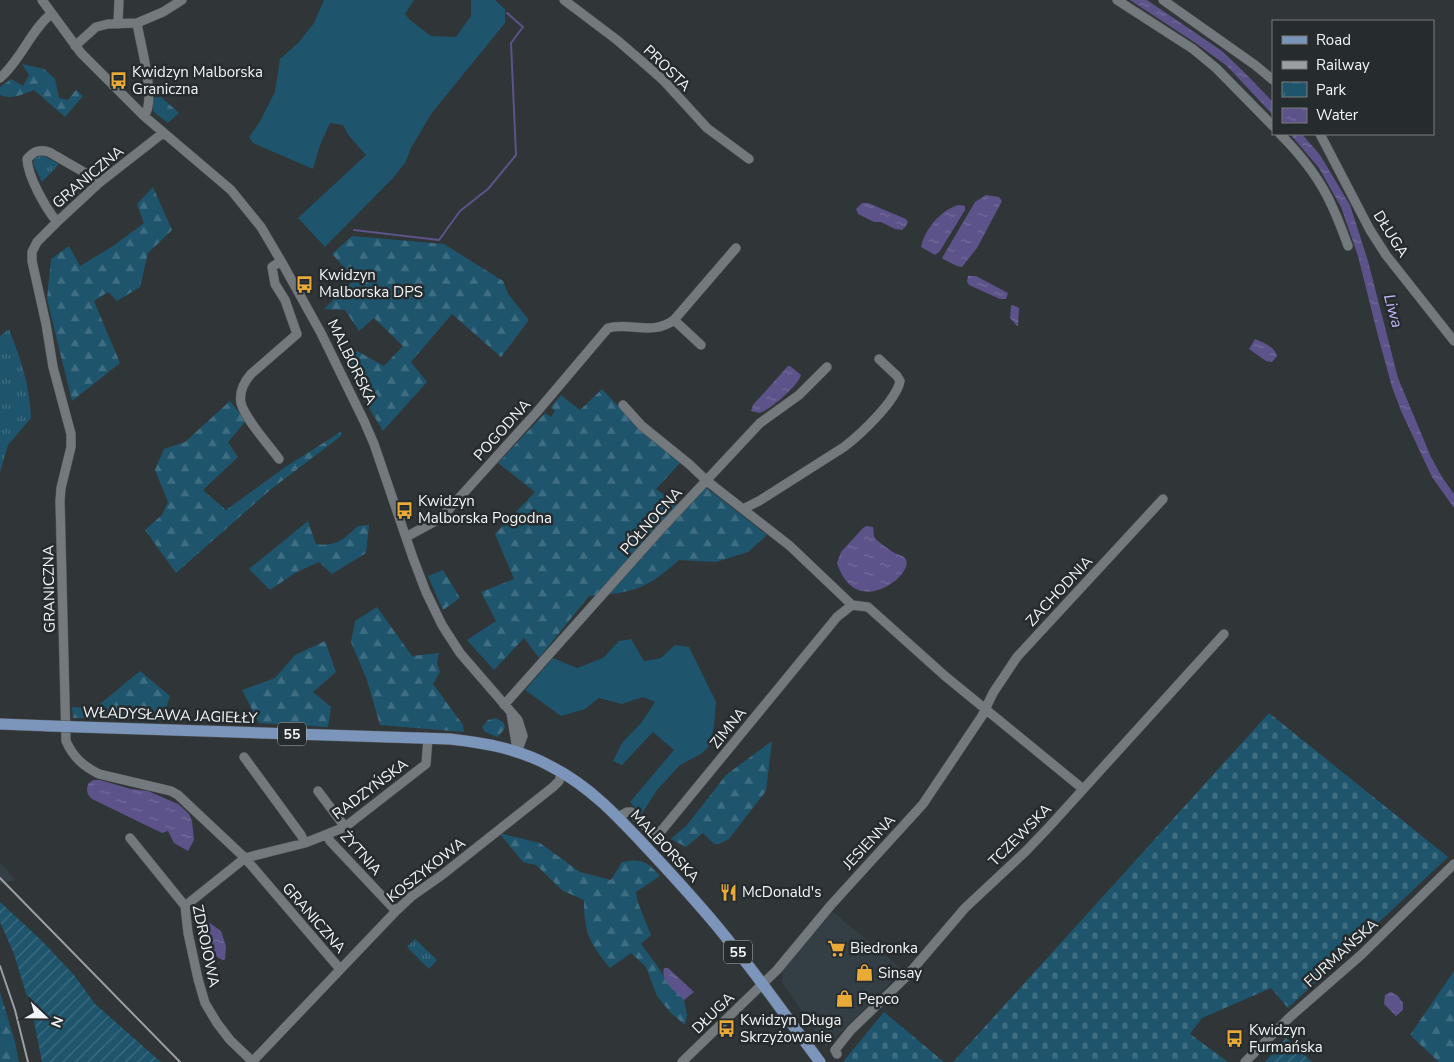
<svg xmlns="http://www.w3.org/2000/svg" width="1454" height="1062" viewBox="0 0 1454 1062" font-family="'Nunito Sans',sans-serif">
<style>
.built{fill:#343f45}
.grass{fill:#1e556d}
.forest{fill:url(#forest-firs)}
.cemetery{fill:url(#cemetery-stones)}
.park{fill:url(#park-tufts)}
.garden{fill:url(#garden-furrows)}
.water{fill:url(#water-ripples)}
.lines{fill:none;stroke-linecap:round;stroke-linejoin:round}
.stream{stroke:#5c538a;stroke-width:2}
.minor-casing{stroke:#515457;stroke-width:10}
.major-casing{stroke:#515457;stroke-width:12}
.minor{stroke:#73797c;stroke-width:9}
.major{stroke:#7b95bb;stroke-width:11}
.rail{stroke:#9b9fa1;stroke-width:2}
.major-bridge-casing{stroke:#515457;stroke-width:12;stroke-linecap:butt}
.major-bridge{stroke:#7b95bb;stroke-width:11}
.labels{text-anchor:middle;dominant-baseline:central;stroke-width:5;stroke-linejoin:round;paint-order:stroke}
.shield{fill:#262b2d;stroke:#b5b8ba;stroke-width:1}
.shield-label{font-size:14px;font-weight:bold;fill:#f2f5f7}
.street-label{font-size:15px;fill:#f2f5f7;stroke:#262b2d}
.poi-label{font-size:15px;fill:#f2f5f7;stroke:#262b2d;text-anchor:start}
.water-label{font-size:16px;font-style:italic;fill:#c2b8fb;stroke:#262b2d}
</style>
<defs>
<pattern id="forest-firs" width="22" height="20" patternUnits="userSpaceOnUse" patternTransform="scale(1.25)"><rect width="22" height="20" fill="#1e556d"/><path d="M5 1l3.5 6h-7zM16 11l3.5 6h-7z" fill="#3f6e83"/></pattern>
<pattern id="cemetery-stones" width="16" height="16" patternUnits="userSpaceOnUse" patternTransform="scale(1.25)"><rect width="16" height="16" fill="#1e556d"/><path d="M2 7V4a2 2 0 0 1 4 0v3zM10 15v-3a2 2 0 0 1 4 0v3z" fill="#3f6e83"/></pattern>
<pattern id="park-tufts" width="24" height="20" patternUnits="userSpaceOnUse" patternTransform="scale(1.25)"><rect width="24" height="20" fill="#1e556d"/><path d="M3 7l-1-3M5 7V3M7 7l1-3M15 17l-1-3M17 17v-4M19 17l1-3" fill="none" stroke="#3f6e83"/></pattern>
<pattern id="garden-furrows" width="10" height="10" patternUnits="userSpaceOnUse" patternTransform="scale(1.25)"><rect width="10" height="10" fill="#1e556d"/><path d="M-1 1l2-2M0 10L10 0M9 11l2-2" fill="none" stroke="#3f6e83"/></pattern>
<pattern id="water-ripples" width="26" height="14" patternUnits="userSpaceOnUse" patternTransform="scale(1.25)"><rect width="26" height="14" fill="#5c538a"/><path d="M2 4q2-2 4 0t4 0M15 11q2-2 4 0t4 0" fill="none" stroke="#746c9b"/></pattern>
</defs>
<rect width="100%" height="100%" fill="#303538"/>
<!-- built -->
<path class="built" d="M0 862 15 880 0 884Z
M833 912 903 970 826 1047 782 982 783 968Z"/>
<!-- grass -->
<path class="grass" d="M324 0H414L405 14 410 20 431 36 456 37 471 16V0H495L505 9V23L431 114 411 148 405 163 393 178 325 247 298 218 366 155 349 136 343 125 330 123 320 145 313 169 253 143 249 137 259 123 275 92 280 59 299 42 314 23Z
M631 639 644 661 661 658 675 645 689 647 716 702 714 726 710 745 701 754 680 765 657 790 641 815 630 802 674 750 653 732 622 765 613 761 622 743 642 722 655 702 643 697 622 704 599 698 585 709 561 716 525 690 553 658 577 668 603 658 619 641Z"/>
<!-- forest -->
<path class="forest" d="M22 64 44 69 55 79 59 98 68 100 76 90 83 96 65 117 34 90C24 94 11 100 0 95V87L11 79 23 86 29 75Z
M161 97 179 113 168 123 153 111 152 98Z
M153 187 172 230 148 253 140 287 117 301 108 292 94 301 120 363 72 401 47 299 51 259 69 246 80 266 113 246 144 223 137 204Z
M352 236 444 244 503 281 508 294 529 320 501 357 452 314 411 362 427 382 383 431 360 393 344 359 357 351 384 366 403 346 374 318 359 331 345 310 324 309 355 279 332 254Z
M602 389 638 427 681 462 656 489 683 508 704 486 767 535 748 552 716 562 679 560C664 573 648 587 628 591 616 594 602 595 589 596L539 658 524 638 494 670 467 640 496 621 481 592 514 579 495 534 535 492 498 463 545 413 551 417 555 411 551 407 561 395 580 410Z
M230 401 246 421 228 442 238 457 203 490 226 510 284 468 342 431 341 436 270 490 176 573 145 530 162 515 168 502 155 470 164 449 185 442Z
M308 521 316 544C336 547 344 539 358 526L369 525 366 553 332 574 319 562 295 573 270 590 249 569Z
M443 570 460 598 443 610 428 576Z
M377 607 412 656 439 653 437 663 440 672 433 684 463 725 464 732 380 725 367 680 351 642 355 621Z
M325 641 336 672 313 692 331 707 328 727 259 723 242 690 275 678 295 655Z
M140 671 170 696 162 720 73 718 72 707 95 708Z
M496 718 504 723 505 728 498 737 485 732 482 727 488 720Z
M772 741 766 791 729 839 719 844H714L703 833 686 847 671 839 687 825 726 775Z
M499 833 540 843 580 872 611 880 622 862C641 858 647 861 660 876L636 892 638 903 651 935 641 944 658 967 668 983 684 1000 687 1015 685 1025 671 1013 657 996 646 967 631 953 610 968C589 942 584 933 584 900L563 891 536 865 523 862Z
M1454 971V1062H1439L1410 1035Z
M0 992 15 1042 19 1062H0Z"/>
<!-- cemetery -->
<path class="cemetery" d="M1269 713 1448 857 1288 1008 1271 988 1202 1018 1190 1034 1228 1062H953Z
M884 1012 944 1062H843Z"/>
<!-- park -->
<path class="park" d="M42 155 59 164 42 182 33 164 34 159Z
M9 329C21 360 30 386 31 418L8 445 0 472V336Z
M415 939 437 960 429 969 407 947Z"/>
<!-- garden -->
<path class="garden" d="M0 902 42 941 74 975 95 1004 161 1062H42L33 1016 14 954 0 922Z
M1286 1038 1312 1062H1265Z"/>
<!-- water -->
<path class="water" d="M1130 0H1147L1222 51 1245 73 1273 102V115L1227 66 1197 44Z
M1290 134H1302L1320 155 1350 205 1368 261 1398 378 1431 457 1442 477 1454 494V508L1432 477 1401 411 1392 387 1378 336 1358 256 1341 207 1319 168Z
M986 195 999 197 1002 201 977 248 962 267 957 266 943 259 942 258 975 202Z
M862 203H868L906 219 908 222 906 226 902 230 895 229 881 222H874L858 214 856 209Z
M958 205 965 206V210L940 251 935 255 921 247C925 229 940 211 958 205Z
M968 276H976L1008 293 1006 299H1000L969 285 967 282Z
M1013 305 1019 308 1018 326H1017L1010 318 1011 306Z
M1255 339C1263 342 1275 347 1277 356L1272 362 1266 361 1249 349Z
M788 366H790L801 375C798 386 771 409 760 413L751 411 753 405Z
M866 526 873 527C874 530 873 535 875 538 877 541 890 550 893 552 897 555 904 555 906 560 914 574 856 622 837 563L841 552 863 528Z
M93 780H100L131 789 148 791 178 804 189 814 192 821 194 840 188 851 174 843 168 831 162 833 92 799C87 794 86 791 88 784Z
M207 921 221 931 226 946 225 959 224 960C209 956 202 934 207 921Z
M664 968H668L694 992 684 1000C676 992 660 981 664 968Z
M1391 992 1397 995 1403 1003V1010L1396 1016 1384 1004 1385 995Z"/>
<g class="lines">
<!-- stream -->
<path class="stream" d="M354 230 439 240 460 211 488 189 516 155 511 43 523 27 507 13"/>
<defs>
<path id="minor" d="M42 0 81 53 144 116 231 190 261 227 281 261 321 333 364 421 374 444 413 558 426 592 442 625 460 653 518 720 523 736 517 752
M564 0 617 40 646 65 664 81 707 128 749 159
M1117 0 1193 49 1216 68 1273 126
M1163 0 1255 65 1273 80
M137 23C140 43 157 101 144 116
M118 24 119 0
M75 46 96 27 108 24 137 23 163 12 182 0
M0 78C21 60 31 30 51 14
M163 133 99 183 57 222 37 242 32 252V261L46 324 53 367 71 434V447L61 488 60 501 66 741C73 757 83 766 99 774L171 791 178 795 245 858 340 969
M1280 134C1301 155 1320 179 1332 206 1338 219 1343 232 1348 246
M1320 134 1370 230 1386 255 1454 341
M57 222C45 207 28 177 27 159 34 151 39 149 49 152L94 178 99 183
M674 320 736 248
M623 405 642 426 689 464 707 481 790 546 852 605 868 607 945 676 1083 789
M279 459C269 445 245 419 241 403 239 392 244 382 251 374L297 334 285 300 275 284 272 267 281 261
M743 509 759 501 844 447C861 434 896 401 900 381L897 376 879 359
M406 537 441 518 536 413 608 328C631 322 652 336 674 320L701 345
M504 705 660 530 760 423 799 395 827 367
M511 713 517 749
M244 757 301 835 305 843
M318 791 345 827
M618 817 627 812H631L651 831 658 832 662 830 837 617 852 605
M327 835 330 841 396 911
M130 838 185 906 188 933 198 979 205 1003 217 1023 230 1040 252 1061
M185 906 245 858 305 843 345 827 426 764 428 738
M837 1054 835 1050 851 1030 906 977 965 908 1026 851 1048 828 1224 634
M252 1062 396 911 412 896 442 875 553 787 559 781 562 772
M682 1062 777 970 831 905 923 804 982 716 993 693 1017 657 1163 499
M1245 1062 1290 1017 1361 955 1454 864"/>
<path id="major" d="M0 724 51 726
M80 727 450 739C486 743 520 749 552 767 591 787 619 818 649 850 676 879 704 909 729 941 761 980 790 1022 820 1062"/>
</defs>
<!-- minor casing -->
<use href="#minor" class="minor-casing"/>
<!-- major casing -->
<use href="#major" class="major-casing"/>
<!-- minor -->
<use href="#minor" class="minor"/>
<!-- major -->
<use href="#major" class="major"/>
<!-- rail -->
<path class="rail" d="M0 878 180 1062
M0 966 15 1010 28 1062"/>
<defs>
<path id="major-bridge" d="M51 726 80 727"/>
</defs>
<!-- major-bridge casing -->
<use href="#major-bridge" class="major-bridge-casing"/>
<!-- major-bridge -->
<use href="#major-bridge" class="major-bridge"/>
</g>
<!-- icons -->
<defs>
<symbol id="bus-bare" viewBox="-9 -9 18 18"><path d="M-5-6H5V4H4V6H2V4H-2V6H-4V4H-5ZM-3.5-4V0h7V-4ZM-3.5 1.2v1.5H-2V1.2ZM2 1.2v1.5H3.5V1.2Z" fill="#e9aa38" stroke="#262b2d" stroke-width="2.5" paint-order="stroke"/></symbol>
<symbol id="restaurant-bare" viewBox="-9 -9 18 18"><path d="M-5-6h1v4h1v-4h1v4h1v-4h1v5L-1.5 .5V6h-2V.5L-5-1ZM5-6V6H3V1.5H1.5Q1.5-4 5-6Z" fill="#e9aa38" stroke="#262b2d" stroke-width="2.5" paint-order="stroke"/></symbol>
<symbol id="supermarket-bare" viewBox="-9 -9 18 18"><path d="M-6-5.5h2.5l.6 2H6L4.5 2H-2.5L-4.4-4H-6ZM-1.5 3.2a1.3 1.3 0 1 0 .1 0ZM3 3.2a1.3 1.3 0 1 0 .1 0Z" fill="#e9aa38" stroke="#262b2d" stroke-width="2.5" paint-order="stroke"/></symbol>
<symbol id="shop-bare" viewBox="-9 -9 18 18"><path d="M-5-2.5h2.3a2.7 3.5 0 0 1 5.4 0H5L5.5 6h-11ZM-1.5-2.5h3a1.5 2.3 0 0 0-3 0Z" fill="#e9aa38" stroke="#262b2d" stroke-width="2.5" paint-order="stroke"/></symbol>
</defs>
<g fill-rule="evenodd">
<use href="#bus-bare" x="106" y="68" width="25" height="25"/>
<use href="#bus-bare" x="292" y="272" width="25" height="25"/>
<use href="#bus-bare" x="392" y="498" width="25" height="25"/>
<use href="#restaurant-bare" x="716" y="880" width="25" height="25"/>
<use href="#supermarket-bare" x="824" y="936" width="25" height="25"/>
<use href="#shop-bare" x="852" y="960" width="25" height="25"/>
<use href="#shop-bare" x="832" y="986" width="25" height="25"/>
<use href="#bus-bare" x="714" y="1016" width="25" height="25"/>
<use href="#bus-bare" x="1222" y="1026" width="25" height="25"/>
</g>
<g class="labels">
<!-- shield labels -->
<g class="shield">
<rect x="278" y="722.5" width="28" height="23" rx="4"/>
<rect x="724" y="940.5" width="28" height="23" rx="4"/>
</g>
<g class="shield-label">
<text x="292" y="734">55</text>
<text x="738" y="952">55</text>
</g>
<!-- street labels -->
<g class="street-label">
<text transform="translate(667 68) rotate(44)">PROSTA</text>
<text transform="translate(88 177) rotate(-40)">GRANICZNA</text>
<text transform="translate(1391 234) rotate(58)">DŁUGA</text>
<text transform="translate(352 362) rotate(64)">MALBORSKA</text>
<text transform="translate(502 430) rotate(-48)">POGODNA</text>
<text transform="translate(651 521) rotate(-48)">PÓŁNOCNA</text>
<text transform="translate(49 589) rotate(-91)">GRANICZNA</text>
<text transform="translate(1059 591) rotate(-47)">ZACHODNIA</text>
<text transform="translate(170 715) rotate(2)">WŁADYSŁAWA JAGIEŁŁY</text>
<text transform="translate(728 728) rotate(-51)">ZIMNA</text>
<text transform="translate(370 789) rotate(-37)">RADZYŃSKA</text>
<text transform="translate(1020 835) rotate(-45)">TCZEWSKA</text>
<text transform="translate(869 842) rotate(-47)">JESIENNA</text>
<text transform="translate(665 846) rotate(47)">MALBORSKA</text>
<text transform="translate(361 853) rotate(48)">ŻYTNIA</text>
<text transform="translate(426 870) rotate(-38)">KOSZYKOWA</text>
<text transform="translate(314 918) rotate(49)">GRANICZNA</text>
<text transform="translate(206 946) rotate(78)">ZDROJOWA</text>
<text transform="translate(1341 953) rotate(-42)">FURMAŃSKA</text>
<text transform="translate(713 1013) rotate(-44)">DŁUGA</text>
</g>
<!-- poi labels -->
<g class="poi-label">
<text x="132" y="72">Kwidzyn Malborska<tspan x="132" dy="17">Graniczna</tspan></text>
<text x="319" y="275">Kwidzyn<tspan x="319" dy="17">Malborska DPS</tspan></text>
<text x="418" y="501">Kwidzyn<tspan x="418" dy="17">Malborska Pogodna</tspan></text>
<text x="742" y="892">McDonald's</text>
<text x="850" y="948">Biedronka</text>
<text x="878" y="973">Sinsay</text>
<text x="858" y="999">Pepco</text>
<text x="740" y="1020">Kwidzyn Długa<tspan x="740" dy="17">Skrzyżowanie</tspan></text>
<text x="1249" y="1030">Kwidzyn<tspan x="1249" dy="17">Furmańska</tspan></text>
</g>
<!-- water labels -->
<g class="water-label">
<text transform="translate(1393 311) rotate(75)">Liwa</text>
</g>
</g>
<!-- legend -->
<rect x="1272" y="20" width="162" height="115" fill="#262b2d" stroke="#787c7e"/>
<rect x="1282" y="36" width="25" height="8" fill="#7b95bb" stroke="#787c7e"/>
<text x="1316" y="45" font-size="15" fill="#f2f5f7">Road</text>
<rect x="1282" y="61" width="25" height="8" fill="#9b9fa1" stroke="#787c7e"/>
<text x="1316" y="70" font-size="15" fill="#f2f5f7">Railway</text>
<rect x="1282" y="82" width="25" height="15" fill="url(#park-tufts)" stroke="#787c7e"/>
<text x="1316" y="95" font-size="15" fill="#f2f5f7">Park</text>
<rect x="1282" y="108" width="25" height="15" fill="url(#water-ripples)" stroke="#787c7e"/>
<text x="1316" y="120" font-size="15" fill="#f2f5f7">Water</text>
<!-- north arrow -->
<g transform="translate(45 1017) rotate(112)" stroke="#262b2d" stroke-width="4" paint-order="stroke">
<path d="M0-4L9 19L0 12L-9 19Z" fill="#f2f5f7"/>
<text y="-8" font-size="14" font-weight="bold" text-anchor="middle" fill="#f2f5f7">N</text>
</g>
</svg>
